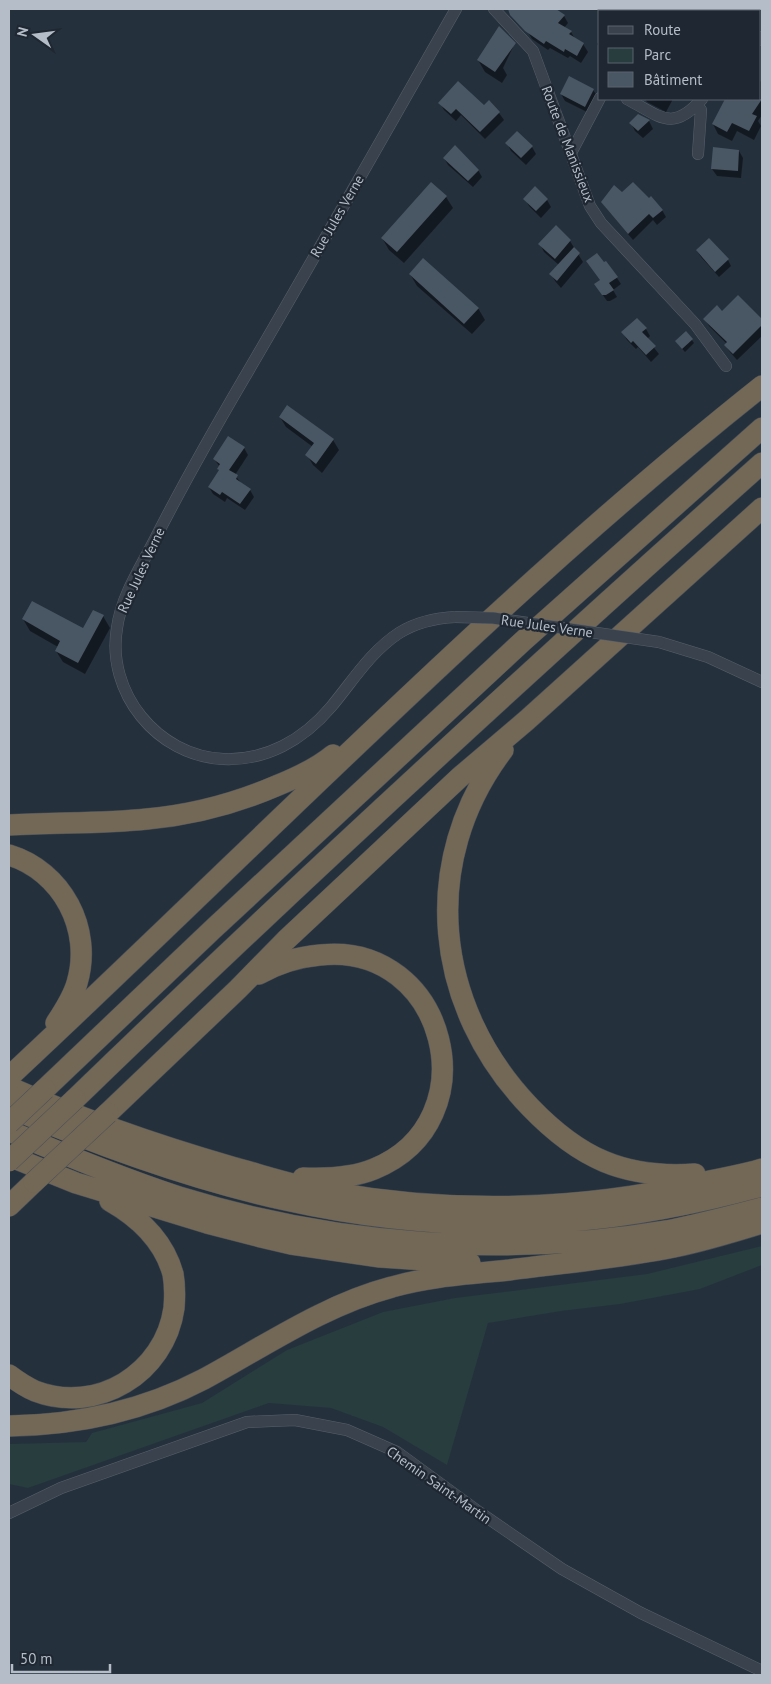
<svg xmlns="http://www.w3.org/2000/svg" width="771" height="1684" viewBox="0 0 771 1684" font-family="'PT Sans',sans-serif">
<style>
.green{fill:#273d3e}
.shadow{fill:#0007}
.building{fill:#495663}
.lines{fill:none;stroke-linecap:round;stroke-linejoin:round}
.street-casing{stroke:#57606b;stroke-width:12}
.highway-casing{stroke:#444d58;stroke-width:22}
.street{stroke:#39424d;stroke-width:11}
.highway{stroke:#736756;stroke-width:21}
.street-bridge-casing{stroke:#57606b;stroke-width:12;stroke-linecap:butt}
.highway-bridge-casing{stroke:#444d58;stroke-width:22;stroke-linecap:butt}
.street-bridge{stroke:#39424d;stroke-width:11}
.highway-bridge{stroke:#736756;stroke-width:21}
.labels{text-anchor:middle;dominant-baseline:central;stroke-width:4.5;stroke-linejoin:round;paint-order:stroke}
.street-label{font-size:14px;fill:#b5bdc8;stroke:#1e2732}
</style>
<rect width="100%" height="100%" fill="#25303d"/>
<!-- green -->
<path class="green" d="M762 1246V1265L700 1289 620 1304 561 1311 488 1323 447 1465 383 1427 331 1408 269 1403 28 1488 9 1484V1444L86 1442 92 1433 202 1403 287 1350 383 1312 455 1298 647 1274Z"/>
<!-- shadow -->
<path class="shadow" d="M544 9H553L564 16 568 23 564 28 571 32 575 39 583 44 588 52 581 63 570 56 568 58 550 48 548 50 532 39 528 32Z
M615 9H629L630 11H614Z
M682 9H695L700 11H681Z
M506 35 513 47 503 68 507 75 502 83 485 72 478 60Z
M600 38V49L597 44Z
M762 79V115L758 121 761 126 754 140 737 131 732 141 718 134 713 124 726 99H760V82Z
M593 90 598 97 589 113 565 101 561 94Z
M645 99H673L666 112 647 102Z
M440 103 484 107 499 113 504 120 485 139 461 115 456 121 444 110Z
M639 115 649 121 653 129 643 138 635 131 631 123Z
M507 143 532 147 536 154 526 165 511 151Z
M739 151 743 158 741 178 717 176 712 169Z
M444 158 478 170 482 177 473 187 448 165Z
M622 194 662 210 666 217 657 225 653 220 633 240 607 209 602 202Z
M446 197 453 208 404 263 389 250 382 238Z
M525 199 547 200 551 207 541 218 529 206Z
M556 227 570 241 583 262 561 288 555 281 551 274 559 265 544 252 540 244Z
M697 251 728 260 731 266 719 277 701 257Z
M410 274 478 308 485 320 472 334 417 286Z
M617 278 621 284 613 290 617 297 610 301H607L600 291 601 281Z
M722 313 760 319 762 317V336L737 360 730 352 725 345 727 344 709 326 705 319Z
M637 320 646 329 650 336 647 339 659 354 651 362 638 347 636 349 627 340 623 333Z
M686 332 694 343 685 352 678 344Z
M288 406 333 440 339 450 322 473 313 465 307 455 313 447 286 427 280 417Z
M244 448 248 455 235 475 241 483 250 490 254 497 245 510 227 498 225 502 213 494 209 487 220 471 218 469 220 467 214 459Z
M103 616 110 628 85 674 63 662 56 651 58 647 30 631 23 619 83 630Z"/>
<!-- building -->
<path class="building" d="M508 9H556L565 15 558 23 572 31 569 34 584 43 577 56 565 49 564 52 546 41 544 44 525 31 510 15Z
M499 26 516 43 495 72 477 60Z
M569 76 594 89 585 107 560 94Z
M458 81 484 105 489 100 500 112 480 132 456 109 451 114 438 103Z
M725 99H762L752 114 757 116 749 131 732 123 727 132 712 124Z
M638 114 650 120 638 131 629 123Z
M517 131 533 146 521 158 505 143Z
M455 145 479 170 468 181 443 158Z
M713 147 739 150 738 171 711 169Z
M431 182 447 196 397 252 381 238Z
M633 182 649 198 651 196 663 210 653 218 649 214 628 234 601 202 614 185 622 192Z
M535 186 548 199 536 211 523 199Z
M556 225 571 240 555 259 538 244Z
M709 238 729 259 715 272 696 250Z
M574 247 580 253 557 281 549 274Z
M597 253 604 262 606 261 618 277 609 283 614 290 606 295H602L594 284 600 280 586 261Z
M423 258 479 308 464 324 409 274Z
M738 295 762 319V325L733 354 724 345 727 342 703 319 717 305 722 311Z
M637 318 647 328 642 332 656 346 646 355 633 341 631 343 621 332Z
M686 331 693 339 682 349 675 341Z
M287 405 334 439 316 464 305 455 314 443 279 417Z
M228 436 245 447 229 470 238 475 236 479 251 489 240 504 222 492 220 495 208 487 219 470 217 469 220 464 213 459Z
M32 601 83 628 93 610 104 615 78 663 55 651 60 641 22 619Z"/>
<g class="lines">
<defs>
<path id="street" d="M494 9 533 51 590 206 601 223 695 324 726 366
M646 11 647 9
M760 40 762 37
M627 99C660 116 672 133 702 99
M697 105 701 110 698 154
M571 153 600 98
M455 617C436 618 415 623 399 633 370 652 352 682 331 707 303 740 266 761 223 759 157 756 106 692 117 628 121 597 140 568 154 541 182 486 212 433 243 380 315 257 385 133 456 9
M659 642 708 657 762 682
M9 1513 61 1488 247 1422 295 1420 347 1430 397 1452 479 1512 562 1569 641 1613 762 1671"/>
<path id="highway" d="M503 750C418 862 434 1007 530 1107 579 1158 624 1179 695 1174
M9 825C55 822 101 824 147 819 191 815 234 804 276 786 296 778 316 769 333 755
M9 855C62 871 93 929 77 983 73 997 64 1011 56 1023
M259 974C278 963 298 957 320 955 446 941 492 1121 374 1169 352 1178 327 1179 303 1178
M9 1077C258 845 495 598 762 386
M9 1087C81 1119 156 1145 232 1167 265 1176 297 1187 330 1192 453 1214 580 1211 701 1183 722 1178 743 1175 762 1169
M45 1089 212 930 523 641 762 428
M75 1099C299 882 529 671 762 463
M9 1107C190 1185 372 1238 571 1221 636 1216 699 1203 762 1186
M108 1113 238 989 286 940 460 777 527 720 762 508
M9 1131C65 1155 121 1178 179 1197 338 1246 507 1258 671 1230 702 1224 732 1216 762 1208
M9 1156 76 1183 207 1223 261 1237 291 1244 380 1257 470 1263
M9 1206 34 1182
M9 1375C17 1381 26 1387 35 1391 97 1415 165 1373 174 1308 175 1296 175 1285 173 1274 164 1241 138 1217 110 1201
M9 1426C77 1425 143 1411 204 1379 265 1346 324 1305 392 1287 430 1276 470 1274 509 1270 564 1263 620 1258 674 1247 704 1241 733 1232 762 1223"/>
</defs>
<!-- street casing -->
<use href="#street" class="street-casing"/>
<!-- highway casing -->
<use href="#highway" class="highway-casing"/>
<!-- street -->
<use href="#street" class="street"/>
<!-- highway -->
<use href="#highway" class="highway"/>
<defs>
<path id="street-bridge" d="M455 617 493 618 659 642"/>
<path id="highway-bridge" d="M9 1123 45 1089
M9 1161 75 1099
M34 1182 108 1113"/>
</defs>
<!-- street-bridge casing -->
<use href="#street-bridge" class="street-bridge-casing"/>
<!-- highway-bridge casing -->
<use href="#highway-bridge" class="highway-bridge-casing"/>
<!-- street-bridge -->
<use href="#street-bridge" class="street-bridge"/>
<!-- highway-bridge -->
<use href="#highway-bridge" class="highway-bridge"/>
</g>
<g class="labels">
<!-- street labels -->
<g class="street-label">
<text transform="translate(568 144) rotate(69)">Route de Manissieux</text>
<text transform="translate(337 216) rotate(-60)">Rue Jules Verne</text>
<text transform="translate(141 570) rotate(-65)">Rue Jules Verne</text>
<text transform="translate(547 626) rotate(8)">Rue Jules Verne</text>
<text transform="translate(439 1485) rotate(35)">Chemin Saint-Martin</text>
</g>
</g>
<!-- border -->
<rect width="771" height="1684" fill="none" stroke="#b5bdc8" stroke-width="20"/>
<!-- legend -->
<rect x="598" y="10" width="162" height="90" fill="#1e2732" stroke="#5a636e"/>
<rect x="608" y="26" width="25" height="8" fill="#39424d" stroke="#5a636e"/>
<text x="644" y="35" font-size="15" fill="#b5bdc8">Route</text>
<rect x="608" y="48" width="25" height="15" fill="#273d3e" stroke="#5a636e"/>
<text x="644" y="60" font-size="15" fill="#b5bdc8">Parc</text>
<rect x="608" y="72" width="25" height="15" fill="#495663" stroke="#5a636e"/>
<text x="644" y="85" font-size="15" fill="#b5bdc8">Bâtiment</text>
<!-- north arrow -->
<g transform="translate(35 35) rotate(284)" stroke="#1e2732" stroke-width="4" paint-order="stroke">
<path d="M0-4L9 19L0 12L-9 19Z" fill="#b5bdc8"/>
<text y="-8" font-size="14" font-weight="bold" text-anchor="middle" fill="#b5bdc8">N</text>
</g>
<!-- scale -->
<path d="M12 1664v8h98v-8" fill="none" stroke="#b5bdc8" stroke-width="2.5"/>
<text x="20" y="1664" font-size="15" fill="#b5bdc8" stroke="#1e2732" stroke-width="4" paint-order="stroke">50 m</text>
</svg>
